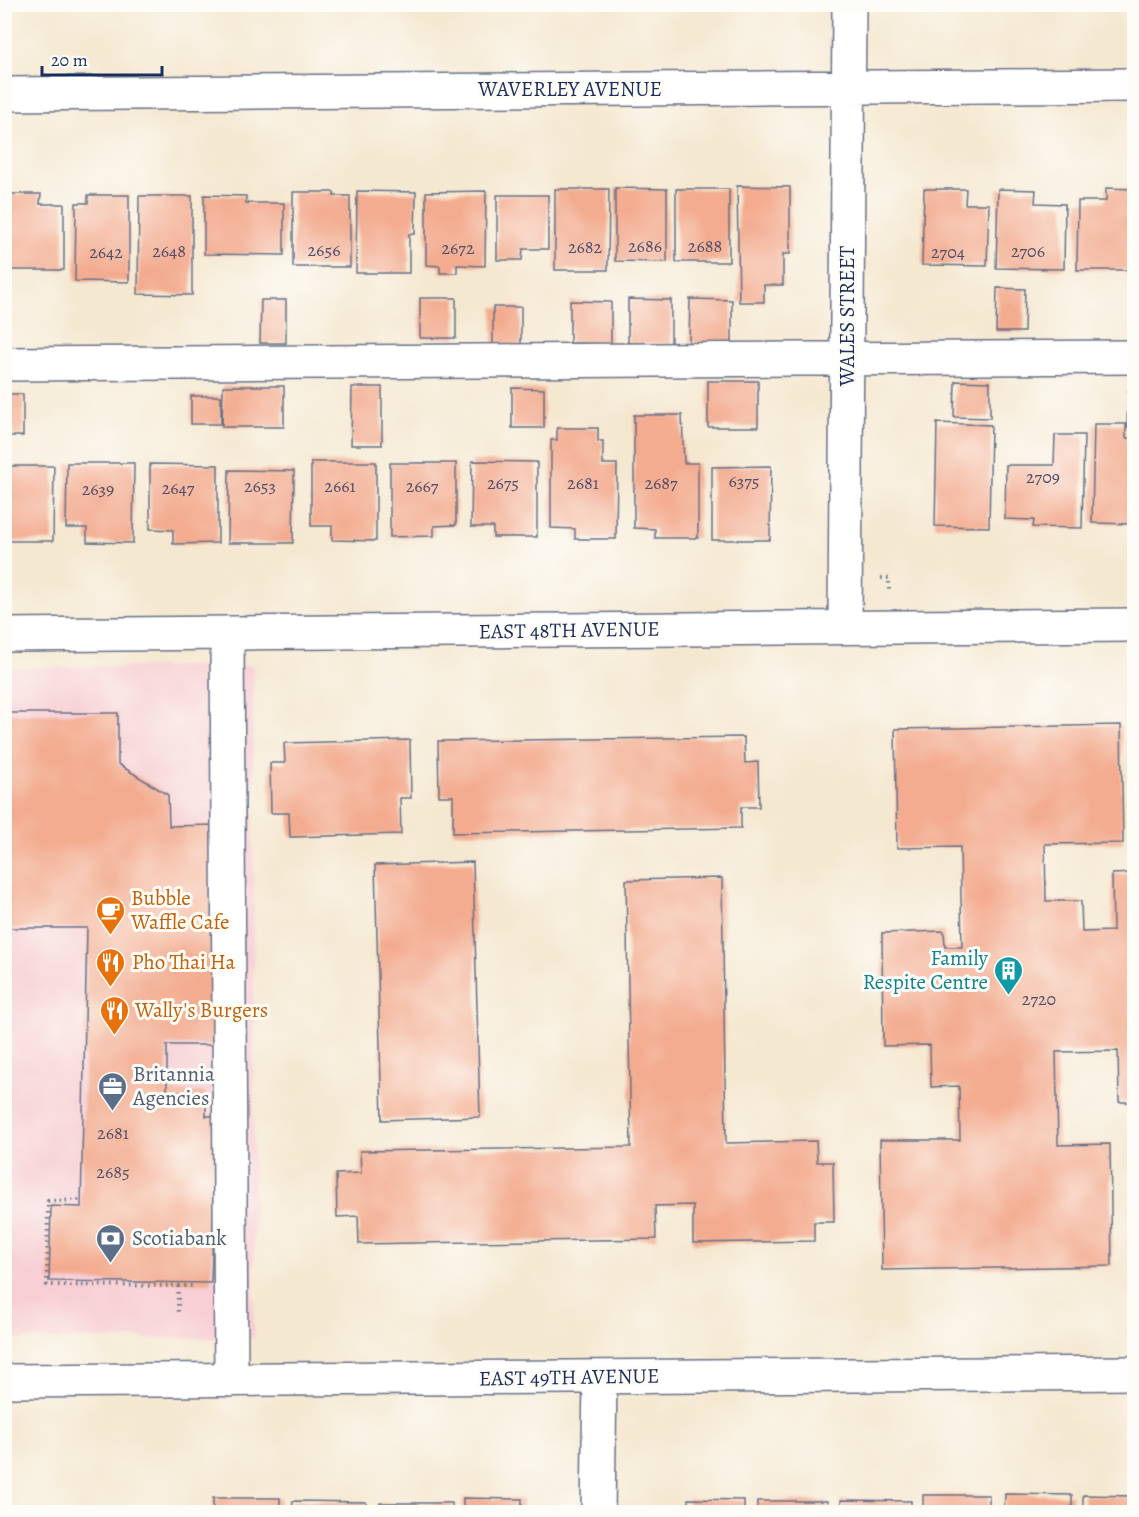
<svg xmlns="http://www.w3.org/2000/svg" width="1139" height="1517" viewBox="0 0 1139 1517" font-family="Alegreya,serif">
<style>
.built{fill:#f7cfd4}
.building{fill:#f3ac90}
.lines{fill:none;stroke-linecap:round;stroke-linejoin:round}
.minor-casing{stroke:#677086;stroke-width:36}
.path{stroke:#677086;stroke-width:4;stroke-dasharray:1.5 4.5;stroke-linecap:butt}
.minor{stroke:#fff;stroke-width:33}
.labels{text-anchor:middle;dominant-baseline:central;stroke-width:6;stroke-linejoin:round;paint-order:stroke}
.number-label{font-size:18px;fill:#514e6a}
.street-label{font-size:21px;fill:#1b2f5e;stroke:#fdfcf7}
.food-label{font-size:21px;fill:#c56008;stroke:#fdfcf7;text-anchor:start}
.culture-label{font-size:21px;fill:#0d838f;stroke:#fdfcf7;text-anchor:end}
.service-label{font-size:21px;fill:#4e5e75;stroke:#fdfcf7;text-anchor:start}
</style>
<rect width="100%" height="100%" fill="#fdfcf7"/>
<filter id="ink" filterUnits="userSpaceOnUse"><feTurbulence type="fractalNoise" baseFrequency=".0167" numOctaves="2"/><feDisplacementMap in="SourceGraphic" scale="12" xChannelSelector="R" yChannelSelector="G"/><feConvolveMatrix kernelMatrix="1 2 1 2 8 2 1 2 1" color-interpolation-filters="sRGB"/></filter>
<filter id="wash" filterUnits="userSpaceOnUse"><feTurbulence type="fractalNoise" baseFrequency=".008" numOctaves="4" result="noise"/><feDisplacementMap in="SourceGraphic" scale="24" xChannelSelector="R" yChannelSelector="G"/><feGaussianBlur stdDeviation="1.35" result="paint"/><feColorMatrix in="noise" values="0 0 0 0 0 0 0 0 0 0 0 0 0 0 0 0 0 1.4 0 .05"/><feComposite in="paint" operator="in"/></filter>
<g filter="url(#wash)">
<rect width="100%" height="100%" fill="#f5e8d1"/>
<!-- built -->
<path class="built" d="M253 666 254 1338 5 1339 4 668Z"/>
<g id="blocks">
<!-- building -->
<path class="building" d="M737 186 790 187V254H783V285H764V302H739Z
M615 188 667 189V262L615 261Z
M1106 188 1134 189V270H1077L1078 201H1106Z
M555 189H609L608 270H555Z
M676 189H729V262H676Z
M924 189H966L965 204H989L987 266 922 265Z
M998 189 1036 190 1035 203 1065 204 1064 269 996 268Z
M357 191 416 192 415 234H409V273H356Z
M486 191 485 266 457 265V273H440V266L426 265V192Z
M293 192H334V196H350V267H293Z
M5 194H41L40 204H64V270H5Z
M88 195H129V282L75 281 76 203H88Z
M204 195 246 196V203H284V255L204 254Z
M497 195H548V249H523L522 260H497Z
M139 196H192V295L138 294Z
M997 288 1025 289 1024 332H996Z
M420 298H456V338H420Z
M628 299 671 300V344L628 343Z
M690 299 732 300V343H689Z
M261 300H286V343H260Z
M570 301 611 302V344L570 343Z
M493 307H521V346H493Z
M708 381H758V427H708Z
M955 381 990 382V418L954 417Z
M223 386H284V427H222Z
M352 387H382V445H351Z
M512 388 544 389V428H512Z
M1128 390H1134V427H1127Z
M4 394H23V436H4Z
M191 396H221V424H191Z
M634 415H682L684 463H698V538H655V529L634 528Z
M937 423 991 425 989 527 935 526Z
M1094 424H1126V438H1134V524L1092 523Z
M557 428H598V441H603V464H617L616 539H575V529L551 528V440H557Z
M1055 435H1084L1082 528 1033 527 1034 520 1005 519 1006 465H1054Z
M472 461 537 462V537H493V527H471Z
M311 462H376V541L332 540V526H311Z
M67 463H134L133 543 87 542V528H66Z
M390 463H456V525L434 526V536L390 537Z
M150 464 218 465V543L173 544V530L150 529Z
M4 466H54L53 541H4Z
M771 466 770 540H712V467Z
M229 470 294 471 293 543H228Z
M4 713H118V764L168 795 169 826 216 825V1045H167V1092H206V1116H217L211 1283 49 1281 51 1206 81 1207 87 928H4Z
M1121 725 1123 843 1045 844 1046 901H1081L1082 932 1113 931 1112 874 1134 873V1102H1119L1118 1051 1056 1052 1058 1145 1110 1144 1112 1266 882 1270 880 1140H960L959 1086 931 1087 930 1045 883 1046 882 933 944 931 945 947H962L960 847 897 848 895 729Z
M744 737 745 763 758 762 759 807H741V828L453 833V796H439L438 741Z
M410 740 411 798H400L401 834 290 837 289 813H271L270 763H285L284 743Z
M473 862 480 1117 382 1120 375 865Z
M722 878 726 1143 816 1141 817 1162H833L834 1222H814V1241L693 1243V1205L655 1206 656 1239 359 1244 358 1216 337 1217 336 1174 361 1173 360 1151 631 1147 626 880Z
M1005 1494 1072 1495V1512H1004Z
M923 1495H989V1512H923Z
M1083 1495 1134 1496V1512H1083Z
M213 1498H280V1512H213Z
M463 1498 522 1499V1512H463Z
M688 1499 744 1500V1512H688Z
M841 1500 911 1501V1512H841Z
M293 1501 366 1502V1512H292Z
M757 1501H827V1512H757Z
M380 1503H452V1512H380Z"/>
</g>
</g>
<g filter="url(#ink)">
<use href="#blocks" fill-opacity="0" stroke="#677086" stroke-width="1.5"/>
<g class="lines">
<defs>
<path id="minor" d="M4 94 1134 85
M4 364 1134 357
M845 627 849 4
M227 633 231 1380
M4 635 1134 625
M4 1381 1134 1373
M598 1512 600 1377"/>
</defs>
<!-- minor casing -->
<use href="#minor" class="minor-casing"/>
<!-- path -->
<path class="path" d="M881 578H889V590
M79 1200 48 1201 47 1285 193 1286
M178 1286V1316"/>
<!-- minor -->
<use href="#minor" class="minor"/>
</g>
</g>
<!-- icons -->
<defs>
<symbol id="cafe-pin" viewBox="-11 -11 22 30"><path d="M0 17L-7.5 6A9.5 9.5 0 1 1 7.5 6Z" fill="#e8710a" stroke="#fdfcf7"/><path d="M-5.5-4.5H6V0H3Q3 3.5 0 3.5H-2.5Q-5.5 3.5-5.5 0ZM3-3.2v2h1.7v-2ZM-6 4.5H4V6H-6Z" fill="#fff"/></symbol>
<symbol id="restaurant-pin" viewBox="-11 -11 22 30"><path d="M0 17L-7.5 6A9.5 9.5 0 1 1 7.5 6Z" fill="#e8710a" stroke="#fdfcf7"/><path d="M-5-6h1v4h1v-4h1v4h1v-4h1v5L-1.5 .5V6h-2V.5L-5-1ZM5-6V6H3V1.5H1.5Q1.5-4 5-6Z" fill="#fff"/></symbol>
<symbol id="building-pin" viewBox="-11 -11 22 30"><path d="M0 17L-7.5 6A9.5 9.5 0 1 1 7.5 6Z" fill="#0f9aa8" stroke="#fdfcf7"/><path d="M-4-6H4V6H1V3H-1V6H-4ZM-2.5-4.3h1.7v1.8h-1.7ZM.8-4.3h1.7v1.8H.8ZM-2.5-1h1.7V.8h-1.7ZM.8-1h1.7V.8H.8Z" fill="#fff"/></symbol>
<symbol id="office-pin" viewBox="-11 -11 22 30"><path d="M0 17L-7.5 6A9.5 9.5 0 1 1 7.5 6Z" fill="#5c6f8a" stroke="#fdfcf7"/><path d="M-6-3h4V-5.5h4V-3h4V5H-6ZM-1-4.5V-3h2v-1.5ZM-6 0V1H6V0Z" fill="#fff"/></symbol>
<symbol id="bank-pin" viewBox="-11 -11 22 30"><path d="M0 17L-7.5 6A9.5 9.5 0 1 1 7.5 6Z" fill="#5c6f8a" stroke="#fdfcf7"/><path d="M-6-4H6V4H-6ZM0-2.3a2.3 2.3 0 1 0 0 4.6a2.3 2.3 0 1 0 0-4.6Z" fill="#fff"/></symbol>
</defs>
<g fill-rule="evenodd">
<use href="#cafe-pin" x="94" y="894" width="33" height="45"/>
<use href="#restaurant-pin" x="94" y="946" width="33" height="45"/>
<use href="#building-pin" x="992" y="954" width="33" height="45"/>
<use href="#restaurant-pin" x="98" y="994" width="33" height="45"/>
<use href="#office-pin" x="96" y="1070" width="33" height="45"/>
<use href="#bank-pin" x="94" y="1222" width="33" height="45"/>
</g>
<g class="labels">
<!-- number labels -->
<g class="number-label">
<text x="645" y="246">2686</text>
<text x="705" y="246">2688</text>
<text x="585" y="247">2682</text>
<text x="458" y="248">2672</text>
<text x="324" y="250">2656</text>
<text x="169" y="251">2648</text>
<text x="1028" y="251">2706</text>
<text x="106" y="252">2642</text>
<text x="948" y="252">2704</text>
<text x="1043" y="477">2709</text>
<text x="744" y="481">6375</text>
<text x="503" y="483">2675</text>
<text x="583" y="483">2681</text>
<text x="661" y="483">2687</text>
<text x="260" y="486">2653</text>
<text x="340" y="486">2661</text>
<text x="422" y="486">2667</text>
<text x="178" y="488">2647</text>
<text x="98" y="489">2639</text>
<text x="1039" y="999">2720</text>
<text x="113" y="1133">2681</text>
<text x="113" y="1172">2685</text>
</g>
<!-- street labels -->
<g class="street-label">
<text x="570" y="89">WAVERLEY AVENUE</text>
<text transform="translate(847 316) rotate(-90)">WALES STREET</text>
<text transform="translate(569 630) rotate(-1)">EAST 48TH AVENUE</text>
<text transform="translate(569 1377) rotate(-1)">EAST 49TH AVENUE</text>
</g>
<!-- food labels -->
<g class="food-label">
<text x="131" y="898">Bubble<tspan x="131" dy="24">Waffle Cafe</tspan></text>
<text x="132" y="962">Pho Thai Ha</text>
<text x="135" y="1010">Wally's Burgers</text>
</g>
<!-- culture labels -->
<g class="culture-label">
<text x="988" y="958">Family<tspan x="988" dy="24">Respite Centre</tspan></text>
</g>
<!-- service labels -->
<g class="service-label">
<text x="133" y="1074">Britannia<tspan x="133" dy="24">Agencies</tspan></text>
<text x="132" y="1238">Scotiabank</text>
</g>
</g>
<!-- margin -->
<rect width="1139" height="1517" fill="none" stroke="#fdfcf7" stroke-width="24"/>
<!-- scale -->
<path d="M42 66v9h120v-9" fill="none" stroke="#1b2f5e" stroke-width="3"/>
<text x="51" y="66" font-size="18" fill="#1b2f5e" stroke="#fdfcf7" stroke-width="4.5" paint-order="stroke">20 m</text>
</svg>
